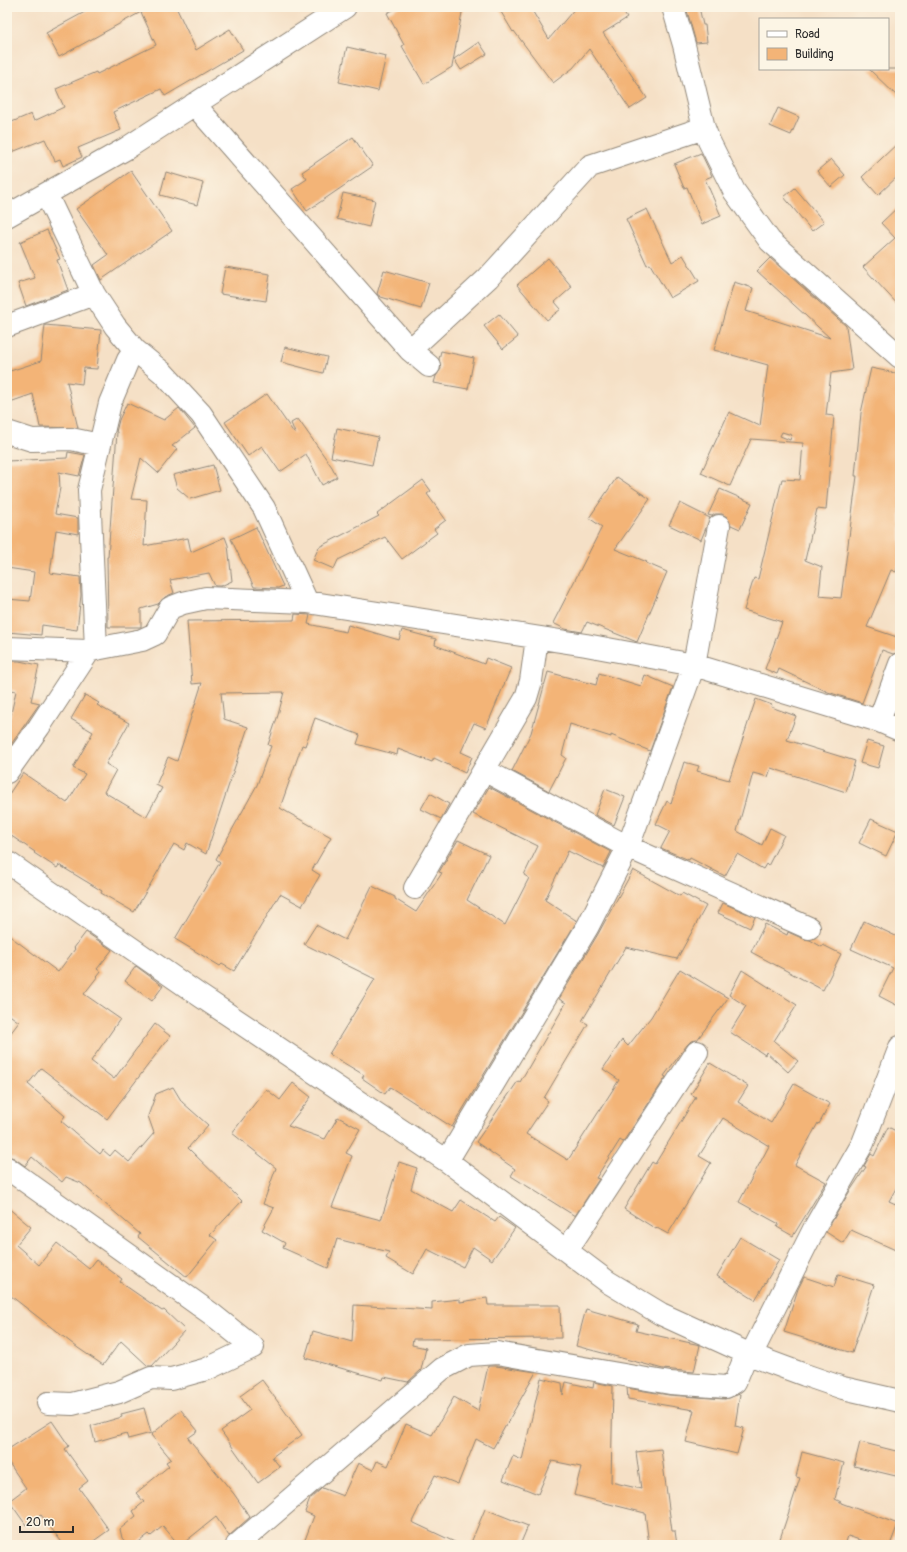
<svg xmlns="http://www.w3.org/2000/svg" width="907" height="1552" viewBox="0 0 907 1552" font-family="Pangolin,sans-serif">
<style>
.building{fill:#f3b477;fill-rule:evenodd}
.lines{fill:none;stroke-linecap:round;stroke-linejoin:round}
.minor-casing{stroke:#908678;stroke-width:24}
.minor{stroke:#fff;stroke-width:22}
</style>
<rect width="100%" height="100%" fill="#fcf5e5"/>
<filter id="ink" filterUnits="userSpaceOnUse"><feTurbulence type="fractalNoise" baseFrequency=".025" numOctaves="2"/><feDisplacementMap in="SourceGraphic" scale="8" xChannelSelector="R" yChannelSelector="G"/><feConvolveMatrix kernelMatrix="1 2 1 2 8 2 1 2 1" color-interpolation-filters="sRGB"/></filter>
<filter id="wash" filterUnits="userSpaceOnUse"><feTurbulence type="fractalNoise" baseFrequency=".012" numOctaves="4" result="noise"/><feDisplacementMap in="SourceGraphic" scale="16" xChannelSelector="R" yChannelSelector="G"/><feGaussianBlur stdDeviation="0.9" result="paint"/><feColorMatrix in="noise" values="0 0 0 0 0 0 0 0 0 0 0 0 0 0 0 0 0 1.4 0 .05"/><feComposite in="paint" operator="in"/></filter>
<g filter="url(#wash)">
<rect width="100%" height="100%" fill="#f5e0c6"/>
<g id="blocks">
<!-- building -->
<path class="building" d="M94 7H176L196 50 230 29 243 50 165 96 161 89 113 112 121 130 78 148 82 157 63 166 60 159 55 161 45 139 7 154V124L31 114 34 121 64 107 56 89 96 72 97 74 156 45 141 12 59 57 46 33Z
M399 7H463L452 67 424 84 402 46 404 45 387 13Z
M498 7H530L549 39 576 7H620L627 18 603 33 647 98 630 109 589 49 573 68 553 83 514 31 513 32Z
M686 7H699L703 25H705L707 42 696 43Z
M479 42 487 54 461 70 454 59Z
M347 47 386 56 378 91 339 82Z
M869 69H900V99Z
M778 108 799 117 791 135 770 126Z
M353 137 373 166 307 211 292 189 307 179 302 172Z
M900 141V174L878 195 862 177Z
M701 153 712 176 705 179 721 216 702 224 687 187 684 188 674 164Z
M831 159 845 175 831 187 817 171Z
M131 171 172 231 101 280 94 265 108 255 76 209Z
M166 172 203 183 197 205 160 195Z
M795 188 824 222 812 231 784 197Z
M343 193 375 200 369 227 337 219Z
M900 205V307L863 267 895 238 881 223Z
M647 209 672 262 683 255 699 281 670 298 650 264 647 265 626 219Z
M47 230 60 259 57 260 68 290 26 306 18 283 35 278 20 242Z
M548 258 572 287 555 302 561 309 547 320 517 285Z
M770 258 846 326 852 370 831 373 826 415 834 416 826 510 817 509 805 560 822 567 819 596 841 598 857 476H855L861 413 871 368 900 374V559L896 572 891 570 867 627 900 638V652L893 654 882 650 862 703 828 692 779 669 777 674 765 669 782 622 744 610 754 578 758 579 782 479 800 480 803 443 751 439 730 486 701 473 729 412 760 426 768 365 714 350 734 282 753 288 746 311 830 338 757 271ZM782 432 792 435 790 440 780 436Z
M225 267 270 274 266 301 220 294Z
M384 270 429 283 421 309 381 297 377 294Z
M499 314 518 337 503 349 484 326Z
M45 325 101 330 97 369 84 368 82 384 67 382 78 428 40 427 33 394 7 403V372L41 361Z
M285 347 327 357 323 373 281 362Z
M441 351 474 358 468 389 434 383 436 376 441 369 439 359Z
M267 394 294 433H295L291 423 298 419 332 467 337 477 322 485 306 454 280 472 262 446 248 456 225 422Z
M127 403 164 420 179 408 195 428 172 446 177 449 158 473 141 458 131 499 147 500 144 546 188 538 191 552 225 537 228 545 232 581 221 586H215L209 573 170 580 174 593 165 597 158 604 141 609V627H108L107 557H108L117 432H116L119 420Z
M337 428 378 437 372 465 331 457Z
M68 452 85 455 79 476 59 472 60 488 55 514 78 518V534L56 530 50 573 80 577 81 595 77 630 42 625 41 635 7 632V599L30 601 34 572 7 568 10 544 7 543V461L67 458Z
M213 465 220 490 190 499 177 488 173 475Z
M617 477 650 499 615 549 647 562 646 563 667 572 637 642 587 622 582 632 565 629 553 623 602 527 589 518Z
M423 480 431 491 427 494 446 520 434 529 437 533 402 559 385 537 338 560 334 569 313 560 319 547 379 516 377 514Z
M720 489 752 503 740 529 731 525 727 517 722 514H715L712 516 708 515Z
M680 503 710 518 701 540 669 525Z
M256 527 283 586 278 588 254 587 231 539Z
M295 614 310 615 308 624 346 632 348 625 399 640 402 630 436 639 435 645 484 664 486 658 511 668 486 728 474 723 461 752 472 757 465 773 434 758 432 762 398 749 397 755 357 744 360 735 315 718 305 746 302 745 280 808 331 837 312 870 320 875 302 906 280 894 234 971 222 964 220 966 175 939 220 862 216 859 257 785 271 746 268 745 278 715 284 692 221 693 224 719 248 727 206 854 187 843 184 850 174 844 134 912 101 893 102 891 59 865 57 868 34 853 35 852 7 833V797L23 773 67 803 85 774 73 768 93 732 71 719 85 695 99 703 97 705 129 723 106 764 116 770 104 792 146 817 162 788 156 785 168 757 177 761 202 683 192 684 187 621 294 620Z
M7 661H19L39 665 31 701 40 703 7 750V732L16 691 7 689Z
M548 672 596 685 599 673 641 686 645 675 673 687 650 751 611 735V737L570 724 562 755 566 758 549 791 512 771 531 733Z
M756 699 772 705 771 707 796 716 787 740 855 761 846 792 771 768 768 777 753 773 737 831 762 845 770 828 784 835 768 866 766 864 763 869 737 854 725 876 690 858 689 860 661 848 670 831 656 824 667 801 671 804 684 762 699 766 697 771 729 780Z
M867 741 884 746 878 768 860 763Z
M489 787 611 852 603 868 568 851 545 900 577 921 452 1127 390 1087 385 1094 362 1078 364 1075 329 1054 375 979 304 944 316 925 345 940 372 886 395 897V899L416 912 442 873 439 872 458 840 489 855 467 900 505 925 529 878 524 875 538 846 473 814Z
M605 789 625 797 614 825 595 815Z
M430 793 449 804 441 819 421 809Z
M871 819 898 831 886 856 859 843Z
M633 870 680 896 682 893 706 906 677 959 626 947 582 1021 588 1024 544 1098 548 1101 526 1134 568 1160 619 1080 603 1069 622 1040 628 1046 651 1017 680 969 728 998 697 1040 691 1041 687 1045 664 1076 666 1077 623 1142 620 1140 596 1178 599 1179 575 1216 511 1176 515 1169 476 1142 518 1081 520 1082 566 1003 559 999 598 934Z
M723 903 755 917 750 928 718 913Z
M864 921 900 938V1007L879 996 893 968 851 949Z
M765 924 787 935 788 932 804 939 810 940 822 947 823 945 841 954 823 990 751 952Z
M86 932 112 950 97 969 101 972 84 994 120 1019 91 1061 114 1079 155 1024 170 1036 107 1119 41 1068 28 1084 65 1116 61 1121 100 1154 103 1150 110 1156 115 1150 129 1162 154 1133 148 1116 156 1094 173 1087 182 1102 208 1125 188 1148 242 1201 210 1235 217 1240 187 1277 138 1237 140 1234 81 1183 66 1177 62 1182 32 1157 25 1166 14 1158 7 1156V1038L19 1022 7 1013V934L58 972 75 949 74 948Z
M136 966 163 986 152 1001 125 981Z
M742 970 797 1005 774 1041 798 1061 788 1072 766 1052 765 1055 730 1032 746 1006 729 995Z
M710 1063 748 1086 738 1102 771 1123 794 1084 830 1104 819 1124 818 1123 795 1165 826 1182 793 1236 777 1227 779 1224 739 1202 769 1146 723 1118 699 1156 711 1163 668 1234 657 1228 656 1229 624 1209 652 1162 655 1164 696 1097 691 1094Z
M293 1083 311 1097 288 1126 325 1139 338 1117 360 1129 346 1153 352 1156 332 1207 381 1220 399 1162 417 1168 411 1189 453 1212 461 1200 495 1222 499 1217 515 1228 492 1260 473 1247 463 1267 427 1249 413 1274 386 1258 389 1252 337 1239 328 1268 283 1248 285 1243 262 1230 274 1208 263 1204 276 1168 232 1133 266 1089 280 1100Z
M888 1127 900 1133V1181L889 1201 900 1206V1252L851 1230 843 1243 826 1232 848 1194 866 1167 864 1166 871 1154 874 1156Z
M7 1207 31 1227 16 1245 39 1265 57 1243 89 1269 96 1260 122 1279 120 1282 162 1311 164 1310 185 1330 152 1366H148L121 1341 103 1365 78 1348 7 1293Z
M740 1237 779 1260 755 1300 717 1276Z
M838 1274 874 1285 852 1353 784 1332 798 1289 804 1277 834 1287Z
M487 1298 488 1305H560L561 1338 413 1339 412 1345 426 1348 421 1370 408 1382 384 1377 383 1380 305 1358 313 1331 352 1342 354 1305 432 1310V1302L460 1299V1302Z
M586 1309 638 1324 636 1331 700 1345 694 1372 663 1369 576 1346Z
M488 1366H496L536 1372 493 1448 476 1439 458 1484 435 1475 412 1522 461 1545H303L314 1516 305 1512 310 1499 322 1488 343 1496 358 1463 373 1470 377 1461 388 1466 406 1424 432 1435 454 1397 478 1411Z
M541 1378 562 1383 563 1395 566 1382 593 1388 594 1382 613 1386 611 1482 641 1489 636 1452 661 1449 672 1531H675L677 1545H649L645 1513 574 1495 581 1467 552 1461 538 1494 503 1480 513 1456 522 1460Z
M262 1380 302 1435 272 1457 280 1467 258 1483 221 1431 250 1410 240 1396Z
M627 1388 669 1395 725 1399 740 1394 735 1426 744 1428 737 1454 686 1442 694 1410 628 1399Z
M144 1408 151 1433 128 1439 126 1433 95 1442 91 1426 122 1417 121 1414Z
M181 1410 198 1431 188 1438 234 1494 250 1517 229 1536 216 1517 181 1545H179L163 1526 151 1536 149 1534 135 1545H128L122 1538 120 1529 136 1516 133 1511 144 1502 136 1493 169 1466 166 1462 171 1459 151 1435Z
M52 1421 69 1446 65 1449 88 1481 79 1488 109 1530 88 1545H64L41 1515 26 1525 9 1501 26 1488 7 1460V1450Z
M860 1442 900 1452V1477L854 1466Z
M802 1452 844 1463 835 1499 841 1502V1503L898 1524 890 1545H874L848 1536 845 1545H778L800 1478 796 1477Z
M485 1509 528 1526 520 1545H470Z"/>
</g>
</g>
<g filter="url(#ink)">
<use href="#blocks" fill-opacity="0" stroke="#908678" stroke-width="1"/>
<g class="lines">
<defs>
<path id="minor" d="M673 7 684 45 704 128 709 141 734 191 770 241 900 357
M194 104 410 350
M46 194 94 294 115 326 135 350 163 373 201 414 264 508 307 602
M7 216 127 148 345 7
M7 326 94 294
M429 366 410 350 488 278 590 166 704 128
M7 432 32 440 71 439 100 445
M7 648 89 651
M96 649 142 640 155 634 170 608 183 603 206 598 307 602 586 645 694 665 879 721 900 730
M879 721 900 664
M484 770 628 847 809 928
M7 772 39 727 89 651 96 649 89 490 110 403 128 360 135 350
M7 862 199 995 447 1161 608 1282 661 1314 751 1355 805 1375 843 1388 900 1401
M415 888 526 698 531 681 537 638
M447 1161 588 926 628 847 694 665 719 526
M7 1168 213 1315 253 1347 207 1369 171 1379 151 1378 119 1392 72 1404 48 1403
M567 1250 697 1052
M751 1355 815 1227 863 1143 900 1047
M237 1545 442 1369 469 1355 497 1353 670 1383 726 1387 735 1382 747 1353"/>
</defs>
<!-- minor casing -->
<use href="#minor" class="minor-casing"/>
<!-- minor -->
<use href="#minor" class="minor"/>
</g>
</g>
<!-- margin -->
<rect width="907" height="1552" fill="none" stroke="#fcf5e5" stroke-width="24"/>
<!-- legend -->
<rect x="759" y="18" width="130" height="52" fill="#fcf5e5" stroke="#a8a49b"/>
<rect x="767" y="31" width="20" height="6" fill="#ffffff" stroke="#a8a49b"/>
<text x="795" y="38" font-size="12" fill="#2b2b2b">Road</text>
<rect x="767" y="48" width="20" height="12" fill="#f3b477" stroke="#a8a49b"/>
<text x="795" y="58" font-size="12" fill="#2b2b2b">Building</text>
<!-- scale -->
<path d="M20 1526v6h53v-6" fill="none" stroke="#2b2b2b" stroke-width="2"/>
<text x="26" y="1526" font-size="12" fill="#2b2b2b" stroke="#fcf5e5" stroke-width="3" paint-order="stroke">20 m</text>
</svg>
